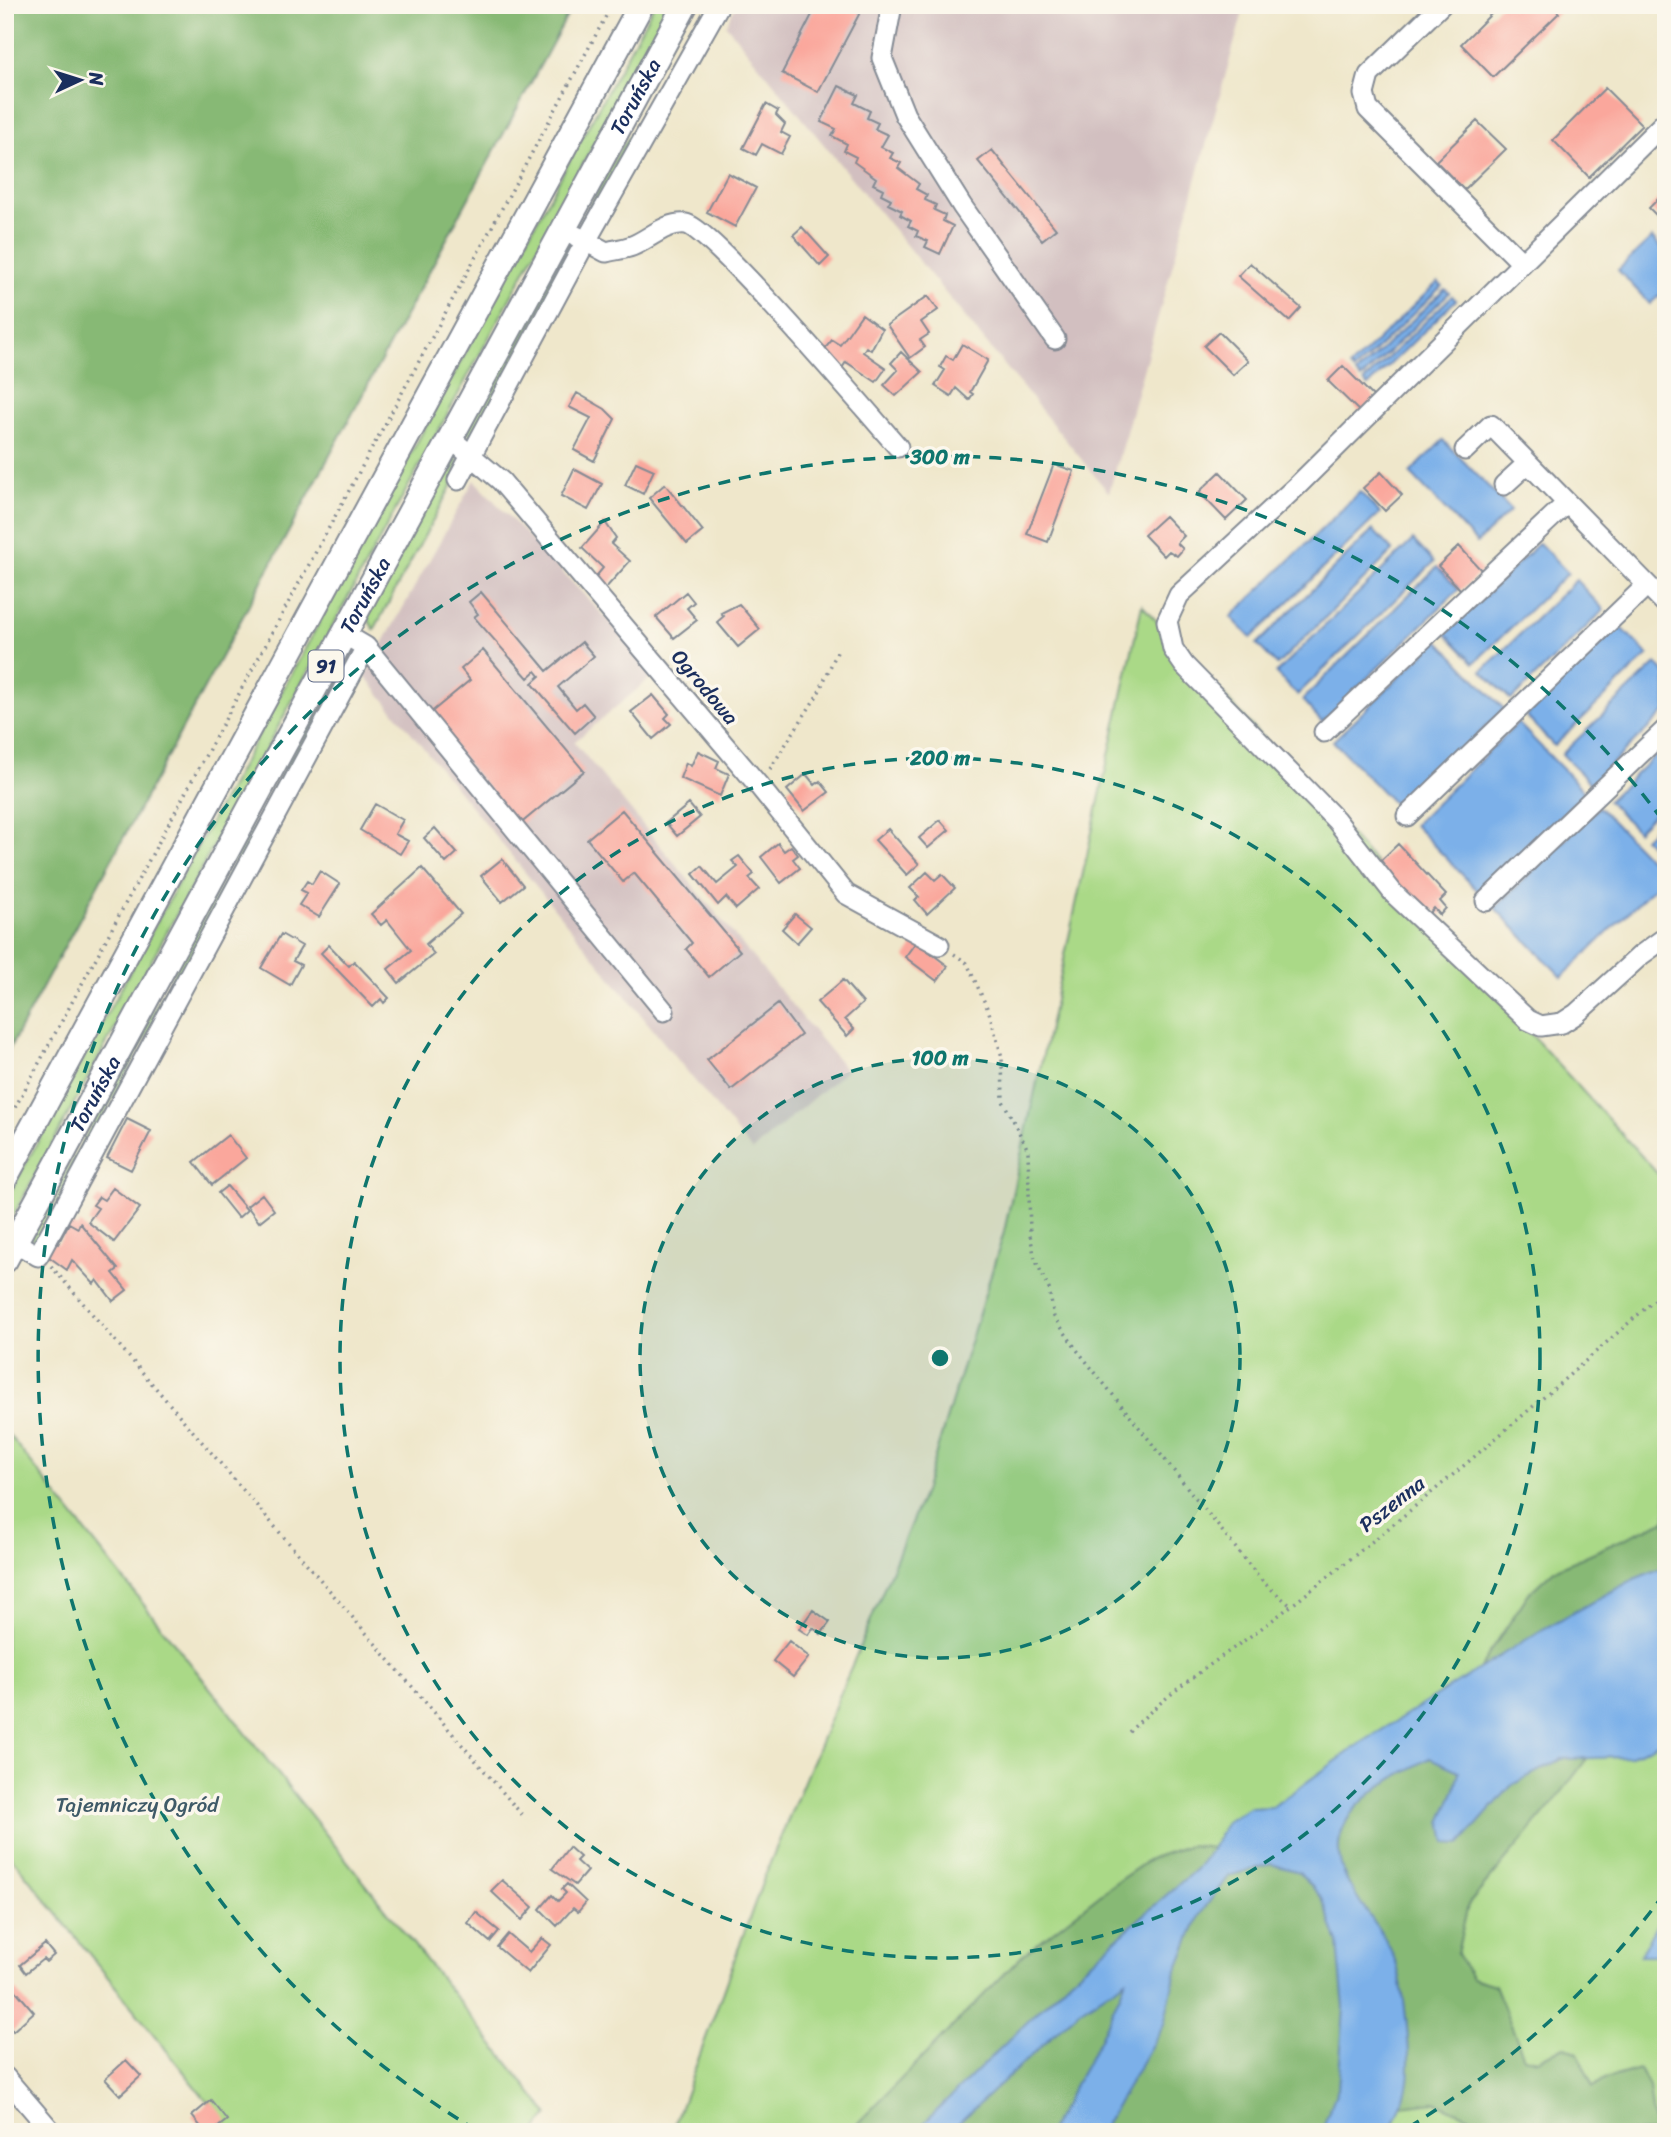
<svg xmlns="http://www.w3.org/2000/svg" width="1671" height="2137" viewBox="0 0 1671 2137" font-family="Sriracha,sans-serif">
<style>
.industrial{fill:#d2bfc0}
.green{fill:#aad987;stroke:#628472;stroke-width:2}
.forest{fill:#87b974;stroke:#517469;stroke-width:2}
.water{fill:#7bb0e9;stroke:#4b70a4;stroke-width:2}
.building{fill:#faa79c}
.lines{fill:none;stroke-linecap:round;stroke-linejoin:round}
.minor-casing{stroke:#858b94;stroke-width:23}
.major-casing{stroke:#858b94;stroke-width:28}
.path{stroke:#858b94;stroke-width:3.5;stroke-dasharray:2 5;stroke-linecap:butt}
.minor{stroke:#fff;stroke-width:19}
.major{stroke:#fff;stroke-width:24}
.ring{fill:none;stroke:#0f766e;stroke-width:3.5;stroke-dasharray:12 9}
.labels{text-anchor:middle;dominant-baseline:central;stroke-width:7;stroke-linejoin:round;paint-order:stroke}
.shield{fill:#fbf7ec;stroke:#5e6b89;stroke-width:2}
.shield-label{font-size:19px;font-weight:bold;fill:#1b2f5e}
.street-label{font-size:21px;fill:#1b2f5e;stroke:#fbf7ec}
.park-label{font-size:21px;fill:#3f5a68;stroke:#fbf7ec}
.centre{fill:#0f766e;stroke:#fbf7ec;stroke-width:3.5}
.ring-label{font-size:21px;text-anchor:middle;font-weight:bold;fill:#0f766e;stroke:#fbf7ec;stroke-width:7;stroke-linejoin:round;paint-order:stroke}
</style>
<rect width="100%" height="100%" fill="#fbf7ec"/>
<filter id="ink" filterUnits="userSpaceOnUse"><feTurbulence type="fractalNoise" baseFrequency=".0143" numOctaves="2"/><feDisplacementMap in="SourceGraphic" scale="14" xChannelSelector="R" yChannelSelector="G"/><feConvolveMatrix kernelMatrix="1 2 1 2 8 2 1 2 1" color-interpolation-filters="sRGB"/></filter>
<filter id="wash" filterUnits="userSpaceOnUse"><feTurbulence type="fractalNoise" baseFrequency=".00686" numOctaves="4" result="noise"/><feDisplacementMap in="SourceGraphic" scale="28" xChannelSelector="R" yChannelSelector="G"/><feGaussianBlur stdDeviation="1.57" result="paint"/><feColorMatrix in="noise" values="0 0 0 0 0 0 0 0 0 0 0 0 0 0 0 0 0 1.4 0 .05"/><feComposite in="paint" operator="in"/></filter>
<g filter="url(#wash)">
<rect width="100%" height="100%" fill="#efe7cb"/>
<!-- industrial -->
<path class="industrial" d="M736 5H1245L1109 493 726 25Z
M474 480 658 672 574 742 846 1070 752 1151 365 676Z"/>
<!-- green -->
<path class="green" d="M654 5H669L5 1231V1202Z
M671 73 587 224H584L581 222 618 153Z
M569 242 574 246 474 434H469L467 432Z
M453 457 458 460 455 479 374 630 367 617Z
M1142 605 1666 1183V2132H672L765 1875 924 1492 1004 1232Z
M342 663 347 667 36 1240 33 1241 31 1236Z
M5 1430 549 2115 535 2132H232L5 1849Z"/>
<!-- forest -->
<path class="forest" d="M5 5H573L5 1057Z
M1666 1520V1688L1619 1716 1555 1801 1468 1905 1457 1954 1472 1978 1495 1985 1524 2057 1538 2060 1564 2046 1578 2053 1593 2087 1605 2079 1640 2069 1649 2087 1655 2132H1475L1474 2119 1435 2102 1375 2109 1360 2132H849L1024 1954 1112 1885 1152 1858 1190 1845 1255 1854 1456 1704 1529 1593 1554 1570Z"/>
<!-- water -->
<path class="water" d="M1652 238 1666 253V289L1650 304 1618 270Z
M1438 282 1442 286 1354 371 1350 367Z
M1445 289 1449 293 1361 379 1356 374Z
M1452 296 1456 300 1368 386 1364 381Z
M1443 440 1511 510 1477 543 1410 473Z
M1360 492 1380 513 1251 638 1231 617Z
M1373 530 1393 551 1277 665 1257 644Z
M1413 540 1434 562 1297 695 1276 673Z
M1539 543 1568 573 1474 663 1446 634Z
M1437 567 1459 589 1322 722 1302 700Z
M1576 580 1604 610 1511 700 1482 671Z
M1620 626 1648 655 1554 746 1526 716Z
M1438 640 1504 709 1400 810 1333 741Z
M1656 664 1666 674V711L1591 784 1562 754Z
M1518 723 1585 792 1481 894 1414 825Z
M1666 745V802L1637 831 1608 801Z
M1599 807 1666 876 1562 977 1495 908Z
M1666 817V861L1644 838Z
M1666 1566V1739L1629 1757 1561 1759 1512 1785 1460 1844 1446 1843 1442 1820 1455 1789 1459 1771 1430 1758C1386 1781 1316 1816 1346 1878 1360 1907 1383 1929 1395 1960 1404 1985 1413 2061 1407 2087 1404 2102 1396 2117 1391 2132H1321L1338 2088 1344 2008 1338 1943 1322 1898 1299 1872 1271 1864 1228 1876 1199 1916 1175 1975 1164 2024 1101 2132H1049L1101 2037 1126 1980 1078 2012 949 2132H915L1070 1980 1196 1869 1212 1849 1226 1822 1249 1808 1272 1807 1361 1743 1543 1629 1634 1579Z
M1666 1911V1955H1640L1662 1915Z"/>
<g id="blocks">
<!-- building -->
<path class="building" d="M817 5H864L818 92 782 73Z
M1500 5H1552L1559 13 1493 77 1461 44Z
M839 86 858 95 854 103 870 111 867 118 878 123 875 129 888 135 881 147 893 153 890 158 901 163 898 168 919 184 916 189 927 195 925 200 936 205 934 210 945 215 943 221 953 226 940 254 925 247 928 241 916 236 918 231 908 226 911 221 900 215 902 211 888 204 891 199 881 194 883 189 873 184 876 178 854 162 856 157 844 151 847 144 832 136 836 129 821 122Z
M1605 88 1642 125 1589 177 1553 140Z
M766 104 778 111 776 115 785 124 781 132 790 137 781 154 762 144 756 155 743 148Z
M1477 121 1506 149 1464 190 1436 161Z
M992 150 1056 229 1042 240 978 161Z
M728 173 756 188 735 227 707 212Z
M1666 191V225L1649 208Z
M802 227 829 257 820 266 793 235Z
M1250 263 1301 308 1289 321 1238 276Z
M928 296 938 310 921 322 929 334 920 340 925 347 910 358 887 325Z
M862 314 882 329 871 350 866 347 863 352 886 368 876 382 846 362 839 373 822 352 832 340 840 345Z
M1219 332 1248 361 1233 375 1204 346Z
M962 344 988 360 970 392 973 394 969 400 956 388 951 396 935 386 945 370 940 367 946 356 953 360Z
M901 352 922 372 896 396 884 385 898 370 891 363Z
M1343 366 1375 398 1361 413 1328 381Z
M577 393 605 409 615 419 594 461 574 450 591 418 569 407Z
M636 462 654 470 643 494 625 485Z
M1054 464 1074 471 1048 542 1027 534Z
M574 469 602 484 588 510 561 496Z
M1220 472 1247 500 1226 520 1199 492Z
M1381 472 1402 495 1385 511 1363 488Z
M665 484 703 531 687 544 649 498Z
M1165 516 1184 536 1177 543 1183 549 1177 556 1169 551 1164 556 1144 535Z
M605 522 616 538 611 544 630 561 604 590 593 580 603 568 582 548Z
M1459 546 1482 571 1461 590 1438 566Z
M481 592 547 671 582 642 594 656 558 687 576 709 583 703 594 716 575 733 532 683 540 676 536 671 528 678 474 617 478 614 469 602Z
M686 592 694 602 687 608 697 620 674 638 656 617Z
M739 604 760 629 738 647 717 622 724 616 721 613Z
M483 650 584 771 519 825 428 715 470 680 461 669Z
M653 695 669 714 665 718 671 724 653 739 631 712Z
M698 751 719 761 716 768 729 774 720 796 680 778 686 763 691 766Z
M806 774 815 785 820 781 829 792 804 811 787 790Z
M375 804 403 820 395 834 408 841 400 854 360 830Z
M689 804 700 817 677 836 666 823Z
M622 810 740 951 709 977 686 949 692 943 634 873 623 882 587 839Z
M940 820 949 830 928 848 919 838Z
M435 828 457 853 446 863 424 838Z
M888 829 919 864 907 875 875 840Z
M778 843 784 851 791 846 798 855 793 859 800 868 781 883 761 857Z
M1398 844 1446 895 1440 901 1446 908 1440 915 1434 908 1426 917 1376 865Z
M739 856 754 874 749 878 759 889 736 909 726 897 718 905 693 874 702 866 717 884 738 867 732 861Z
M502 859 523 885 502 902 481 876Z
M422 868 461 914 426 944 434 954 399 983 388 969 411 950 387 920 381 925 371 914Z
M320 871 340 884 319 917 299 905 307 893 301 890 307 881 312 884Z
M927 872 935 880 942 874 955 888 927 914 915 900 919 897 910 888Z
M795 914 811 927 797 943 782 929Z
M281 934 302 946 293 961 301 965 290 985 261 968Z
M916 942 948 966 937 981 905 957Z
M329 945 349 966 354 961 389 998 384 1003 381 999 373 1007 321 953Z
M843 980 863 1003 845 1019 854 1029 847 1036 817 1002Z
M778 1004 801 1035 731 1090 707 1060Z
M127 1119 151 1131 131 1170 107 1158Z
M228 1135 246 1158 212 1185 194 1162Z
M227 1186 247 1210 238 1218 218 1193Z
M113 1188 140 1208 114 1242 88 1222 98 1208 93 1205 99 1197 104 1200Z
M262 1194 274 1210 259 1222 247 1206Z
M69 1223 78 1228 80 1223 118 1269 113 1273 127 1290 113 1301 97 1280 94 1284 72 1260 67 1270 45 1254 52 1241 58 1244Z
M813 1610 830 1622 821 1634 813 1628 808 1635 799 1629Z
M789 1641 809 1657 793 1677 773 1661Z
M569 1847 580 1857 576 1861 587 1871 575 1885 552 1869Z
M502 1880 533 1907 522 1920 491 1891Z
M567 1884 586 1902 578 1912 573 1908 557 1926 540 1909 552 1895 558 1901 566 1893 562 1889Z
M476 1912 499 1931 490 1942 468 1923Z
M508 1934 529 1952 542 1938 551 1945 528 1973 497 1947Z
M45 1944 54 1955 46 1962 43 1959 26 1973 20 1965Z
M12 1986 34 2012 13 2031 5 2022V1992Z
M126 2060 141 2076 120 2095 105 2079Z
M211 2100 227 2120 212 2132H205L192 2116Z"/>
</g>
</g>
<g filter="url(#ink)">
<use href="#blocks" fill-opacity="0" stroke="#858b94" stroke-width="2"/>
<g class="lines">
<defs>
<path id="minor" d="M892 5 882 58 905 115 962 206 1055 339
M1441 5 1369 75 1364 94 1368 109 1521 262
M1666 121 1298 485 1179 595 1167 621 1173 649 1184 665 1336 820 1394 894 1528 1020 1541 1026 1562 1023 1576 1014 1641 955 1666 937
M576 236 606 252C614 250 624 249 632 246 650 239 665 222 686 224 709 226 871 416 898 447
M450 438 501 481 759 786 846 894 939 945
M1465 450 1491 425 1666 604
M458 480 586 241 718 7
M1504 485 1528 463
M366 647 664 1011
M1324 732 1567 503
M1407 816 1647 585
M1486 901 1666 729
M15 1242 38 1256 366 647 344 634
M5 2077 52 2132"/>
<g id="major">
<path d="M5 1178 641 5"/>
<path id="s1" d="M5 1260 685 5"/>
</g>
</defs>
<!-- minor casing -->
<use href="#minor" class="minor-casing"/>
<!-- major casing -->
<use href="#major" class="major-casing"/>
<!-- path -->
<path class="path" d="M770 769 818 694 838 650
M954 954 967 963 989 1012 1002 1057 1003 1101 1028 1150 1030 1235 1035 1259 1049 1289 1054 1317 1077 1350 1263 1582 1291 1606
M5 1126 612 5
M51 1266 524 1817
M1129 1732C1178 1682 1238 1648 1292 1605 1421 1505 1544 1398 1666 1290"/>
<!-- minor -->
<use href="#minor" class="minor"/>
<!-- major -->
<use href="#major" class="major"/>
</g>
</g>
<!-- distance rings -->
<circle cx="940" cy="1358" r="300" fill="#0f766e" fill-opacity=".12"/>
<g class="ring">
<circle cx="940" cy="1358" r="300"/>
<circle cx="940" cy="1358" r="600"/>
<path d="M1664 1894A901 901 0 0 1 1404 2130M476 2130A901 901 0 1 1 1664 822"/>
</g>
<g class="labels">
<!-- shield labels -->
<rect class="shield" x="308.5" y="650.5" width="35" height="31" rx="5"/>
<g class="shield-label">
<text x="326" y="666">91</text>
</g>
<!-- street labels -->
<g class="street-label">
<text stroke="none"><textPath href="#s1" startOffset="1323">Toruńska</textPath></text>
<text stroke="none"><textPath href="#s1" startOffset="756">Toruńska</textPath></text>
<text transform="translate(705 687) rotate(50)">Ogrodowa</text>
<text stroke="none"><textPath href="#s1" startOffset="189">Toruńska</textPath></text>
<text transform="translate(1392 1504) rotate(-38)">Pszenna</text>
</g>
<!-- park labels -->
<g class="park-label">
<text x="137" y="1805">Tajemniczy Ogród</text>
</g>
</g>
<circle cx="940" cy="1358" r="10" class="centre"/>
<g class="ring-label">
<text x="940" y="464">300 m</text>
<text x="940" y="765">200 m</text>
<text x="940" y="1065">100 m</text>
</g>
<!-- margin -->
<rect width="1671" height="2137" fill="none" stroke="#fbf7ec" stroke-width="28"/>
<!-- north arrow -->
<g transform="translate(80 80) rotate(86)" stroke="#fbf7ec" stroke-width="5" paint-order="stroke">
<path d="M0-5L12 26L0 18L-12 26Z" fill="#1b2f5e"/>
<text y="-10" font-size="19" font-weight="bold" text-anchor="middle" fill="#1b2f5e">N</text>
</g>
</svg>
